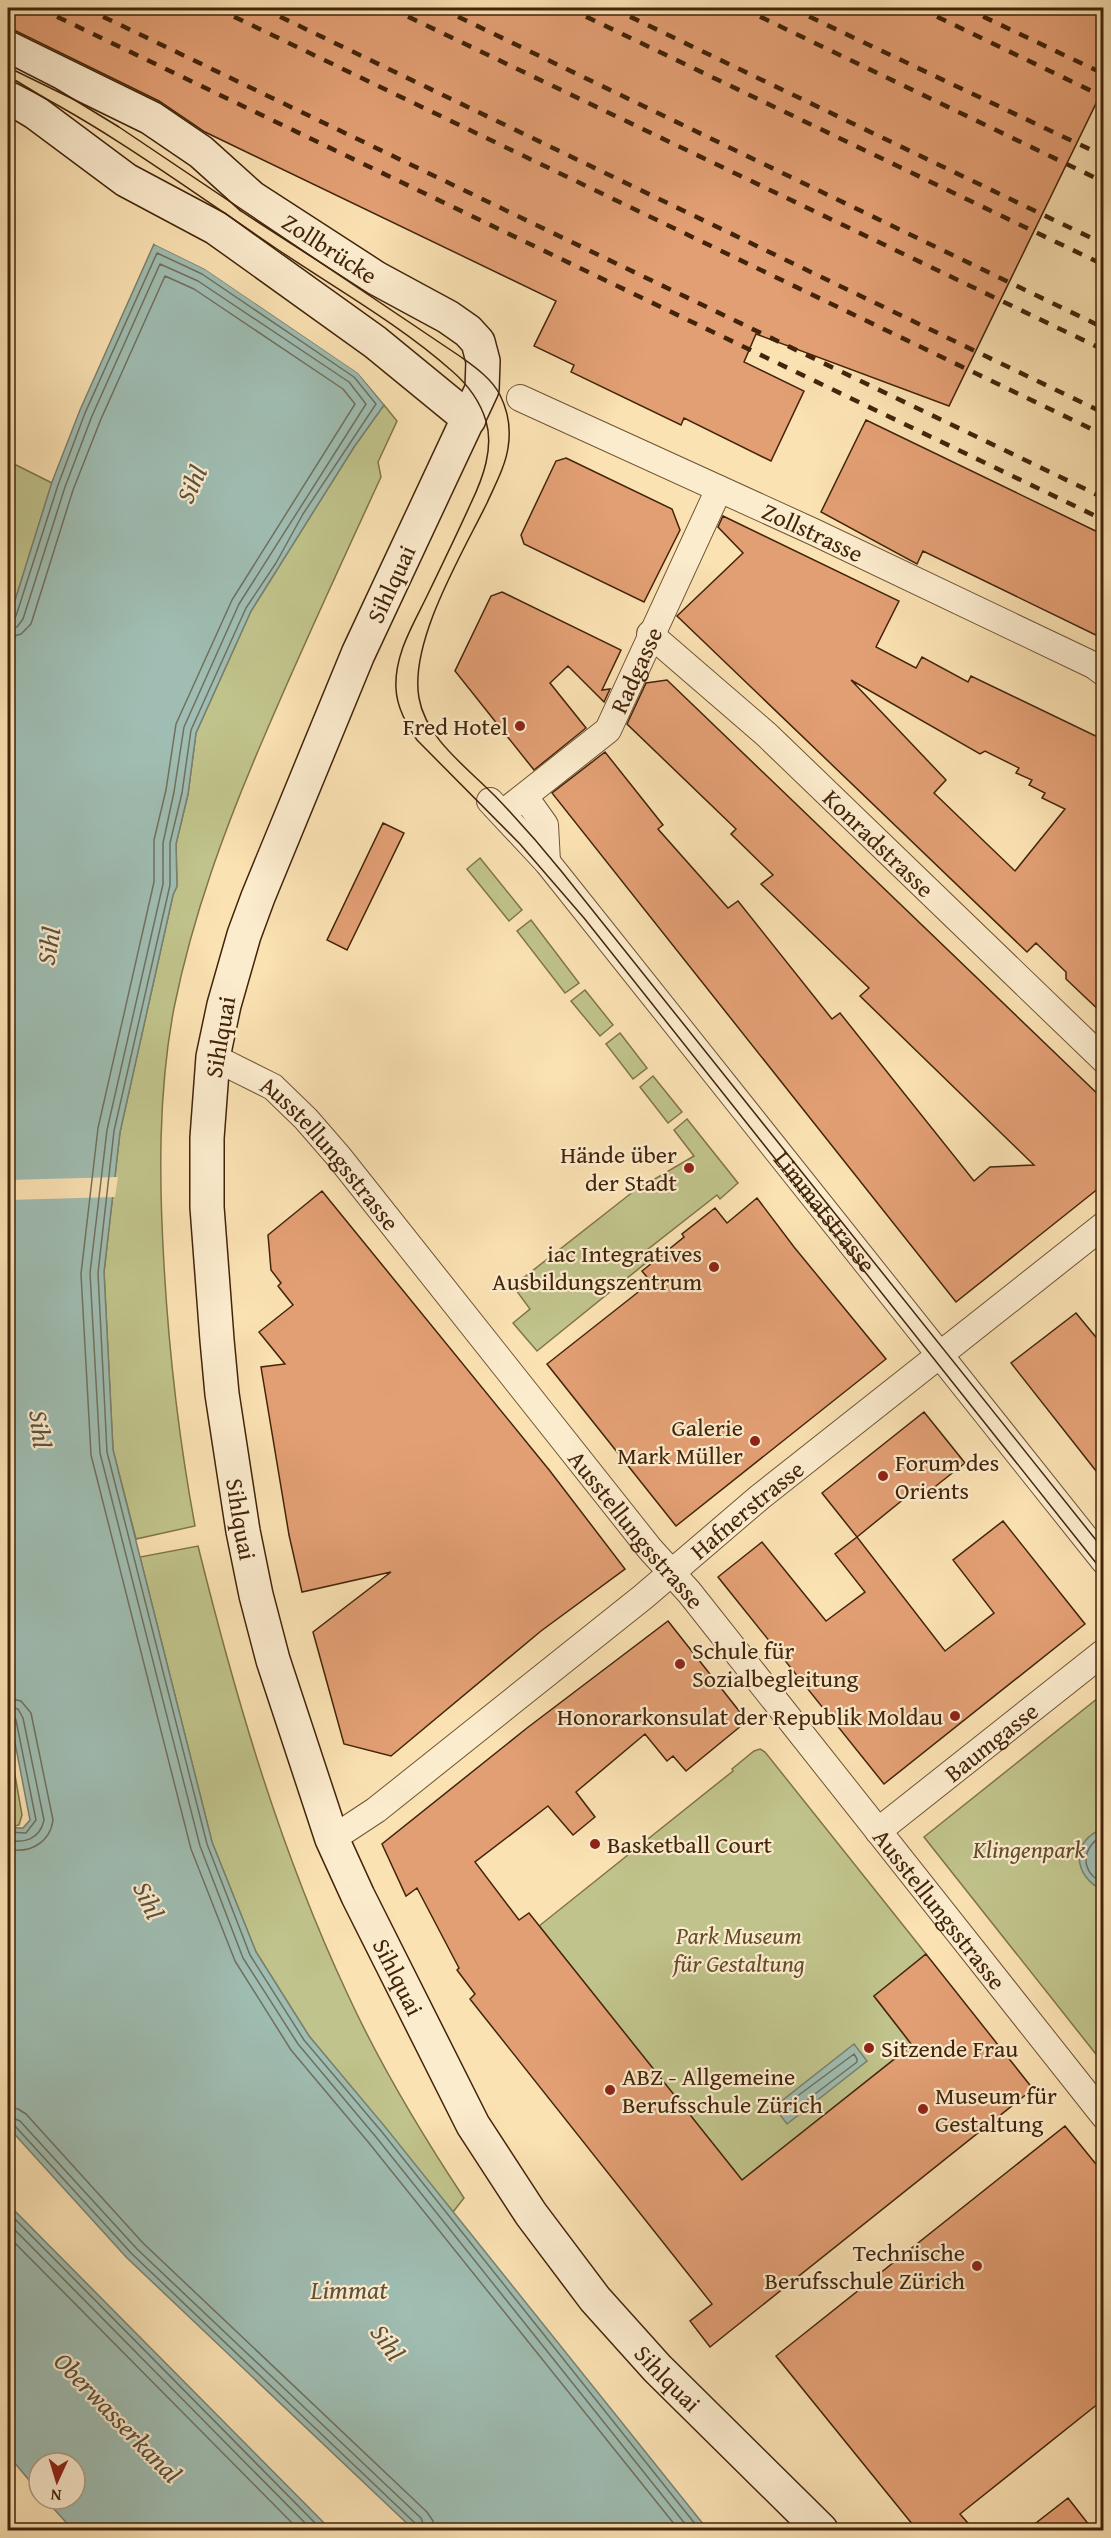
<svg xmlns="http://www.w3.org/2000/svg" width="1111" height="2538" viewBox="0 0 1111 2538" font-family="'Gentium Book Plus',serif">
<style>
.green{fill:#c0c38b;stroke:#81744a;stroke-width:1.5}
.water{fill:#9fbdb2;stroke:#7a806f;stroke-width:1.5}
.pier{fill:#fbe2b3}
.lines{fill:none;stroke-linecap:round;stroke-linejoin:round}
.shore{stroke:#70705e;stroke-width:1.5}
.building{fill:#e39f74;stroke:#42240a;stroke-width:1.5;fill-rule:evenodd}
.street-casing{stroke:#705434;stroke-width:28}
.secondary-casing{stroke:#42240a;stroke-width:36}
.street{stroke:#fcecce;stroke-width:26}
.secondary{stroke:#fcecce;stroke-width:33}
.tram{stroke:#42240a;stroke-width:1.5}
.rail{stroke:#42240a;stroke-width:4.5;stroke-dasharray:10 10;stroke-linecap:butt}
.poi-dot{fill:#8f2418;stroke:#fcecce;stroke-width:2}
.labels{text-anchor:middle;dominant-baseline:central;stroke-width:4.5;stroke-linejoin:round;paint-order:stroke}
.street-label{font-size:24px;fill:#42240a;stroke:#fcecce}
.poi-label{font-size:24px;fill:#42240a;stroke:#fcecce;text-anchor:end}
.park-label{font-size:24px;font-style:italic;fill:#624c2a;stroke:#fcecce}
.water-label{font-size:26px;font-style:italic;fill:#5e523c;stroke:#fcecce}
</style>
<rect width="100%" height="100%" fill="#fbe2b3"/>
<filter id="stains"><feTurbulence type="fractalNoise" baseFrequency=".00333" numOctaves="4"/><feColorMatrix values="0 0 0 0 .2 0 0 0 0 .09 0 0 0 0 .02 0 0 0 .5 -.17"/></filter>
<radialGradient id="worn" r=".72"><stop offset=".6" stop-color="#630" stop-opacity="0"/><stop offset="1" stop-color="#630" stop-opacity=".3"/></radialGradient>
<!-- green -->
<path class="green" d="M384 405 397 421 378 462 381 477C341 564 301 650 264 737 226 825 193 914 174 1008 158 1092 159 1180 164 1265 169 1353 179 1440 195 1526L136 1539 113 1450 104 1272 120 1132 173 895 177 886 176 844 188 794 196 733 251 611 354 447Z
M8 461 52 483 8 623Z
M480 858 522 910 509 921 467 869Z
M531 920 579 983 565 993 517 931Z
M585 990 613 1025 600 1036 571 1001Z
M620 1033 647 1068 633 1079 606 1044Z
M653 1076 682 1112 668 1123 640 1087Z
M687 1119 738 1183 720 1199 717 1195 647 1250 652 1258 537 1351 513 1323 530 1309 513 1286 634 1191 694 1156 674 1130Z
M198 1546C236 1699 280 1850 347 1993 380 2065 421 2133 464 2198L453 2212 309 2036 256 1952 212 1842 140 1557Z
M1103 1694V2063L924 1837Z
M8 1735 22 1815 19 1825 15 1826 8 1823Z
M760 1749 765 1752 926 1954 874 1996 912 2045 742 2180 539 1926 733 1771 732 1769 754 1751Z"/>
<!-- water -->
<path class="water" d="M154 244 205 269 358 373 384 405 354 447 251 611 196 733 188 794 176 844 177 886 173 895 120 1132 104 1272 113 1450 212 1842 256 1952 309 2036 386 2128 708 2530H414L127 2258 8 2127V1825L17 1828H23L30 1820 8 1707V623L52 482 80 410Z
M1103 1829H1104L1103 1890C1073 1877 1070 1840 1103 1829Z
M854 2044 867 2061 787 2124 774 2107Z
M8 2204 331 2530H73L45 2499H75V2463H39V2492L8 2455Z"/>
<!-- pier -->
<path class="pier" d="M155 241 206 266 360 370 387 403V407L358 373 205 269 154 244Z
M118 1177 115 1197 8 1200V1180Z"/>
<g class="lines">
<!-- shore -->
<path class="shore" d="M8 621 13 620 16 616 58 485 85 413 157 253 202 274 354 377 376 404 303 514 276 563 246 608 191 730 182 793 170 843V885L114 1131 98 1273 107 1452 207 1844 250 1955 304 2040 382 2132 700 2530
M8 629 17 627 23 619 65 487 92 416 160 264 198 281 349 382 366 404 239 604 184 727 174 792 163 843V884L107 1130 90 1273 100 1453 200 1846 243 1958 298 2044 376 2137 690 2530
M8 638 21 634 31 624 73 490 101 419 165 276 194 289 343 389 355 404 232 600 176 724 166 790 154 840V882L98 1128 81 1274 91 1455 191 1849 235 1961 291 2050 369 2143 679 2530
M8 1698 21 1701 31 1713 53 1820C50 1843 29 1854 8 1849
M8 1707 18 1709 23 1718 44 1820C40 1839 24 1844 8 1840
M8 1714 13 1715 16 1720 36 1820 26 1833 8 1832
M1104 1835C1081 1846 1079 1873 1104 1883
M854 2054 857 2059V2062L790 2113H786L784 2106Z
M8 2107 18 2109 26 2114 143 2243 427 2512 433 2521 434 2530
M8 2116 20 2121 137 2249 421 2518 425 2530
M8 2124 15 2126 132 2254 416 2524 418 2530
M8 2212 322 2530
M8 2223 312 2530
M8 2236 299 2530"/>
</g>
<!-- building -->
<path class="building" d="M8 8H1104V87L949 406 756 334 744 362 804 391 771 461 684 418 681 425 571 372 574 365 534 346 556 301 205 132 159 101 16 31 8 29Z
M866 420 1104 535V639L923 551 917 564 821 512Z
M566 458 672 509 680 530 644 602 524 544 521 535 556 461Z
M723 516 899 601 876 647 916 668 922 657 968 682 971 676 1104 740V1015L1066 979V972L1036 943 1027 952 677 616 743 553 718 527ZM851 680 980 754 985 751 1019 768 1016 773 1032 780 1029 785 1045 793 1042 798 1065 809 1015 871 934 793 946 780Z
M502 592 621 650 602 690 610 689 604 702 568 666 550 683 586 728 534 770 455 671 491 596Z
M667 680 1104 1100V1184L956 1302 552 793 605 752 663 825 658 829 728 908 738 901 832 1019 840 1013 974 1181 990 1167 1034 1165 860 996 869 988 761 884 773 875 731 834 736 829 627 724 646 683Z
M383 823 404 833 347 950 327 940Z
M322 1191 550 1471 625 1569 541 1631 391 1756 344 1744 313 1632 391 1572 302 1592 289 1535 261 1367 285 1364 259 1332 293 1305 278 1286 281 1283 271 1270 268 1235Z
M757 1198 794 1247 886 1359 676 1526 547 1364 651 1282 642 1271 684 1237 682 1234 715 1208 727 1223Z
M1076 1313 1104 1347V1481L1011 1363Z
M924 1412 965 1463 927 1493 921 1485 857 1537 822 1493Z
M1003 1521 1085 1624 884 1784 718 1577 762 1542 826 1621 865 1592 835 1554 857 1537 945 1651 994 1613 953 1560Z
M668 1621 747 1721 686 1771 673 1756 667 1761 645 1734 576 1792 595 1817 573 1835 548 1806 475 1862 519 1920 529 1913 742 2180 912 2045 874 1996 926 1954 1033 2089 710 2347 690 2321 712 2304 470 1999 475 1994 457 1970 459 1968 417 1888 406 1896 382 1844 527 1728Z
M1065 2126 1104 2174V2399L960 2514 974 2530H917L776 2356Z
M1068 2498 1093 2530H1027Z"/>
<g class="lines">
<defs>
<g id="street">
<path id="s1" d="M520 398 814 532 1093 665 1104 673"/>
<path id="s2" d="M650 634 767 735 1104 1060"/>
<path d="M525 797 545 825 547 862"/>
<path id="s3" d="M490 801 547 862 1104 1561"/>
<path id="s4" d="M503 813 608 730 719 489"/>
<path id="s5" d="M213 1057 273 1087 306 1119 339 1157 650 1549 689 1592 1104 2116"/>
<path id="s6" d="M878 1831 1104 1652"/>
<path id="s7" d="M332 1839 376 1810 643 1597 760 1497 1104 1225"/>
</g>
<g id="secondary">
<path id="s8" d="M8 48 151 118 201 152 251 197 376 278 448 317 468 331 478 342 483 361 482 389 358 654 258 897 244 935 224 1005 213 1057 207 1138V1207L217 1340 222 1394 243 1531 256 1595 273 1660 332 1839 358 1896 473 2125 531 2214 595 2299 657 2368 821 2530"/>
<path d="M8 96 36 113 126 180 216 228 375 342 469 419"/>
</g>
</defs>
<!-- street casing -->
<use href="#street" class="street-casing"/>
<!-- secondary casing -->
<use href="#secondary" class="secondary-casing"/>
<!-- street -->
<use href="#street" class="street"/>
<!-- secondary -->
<use href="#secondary" class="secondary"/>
<!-- tram -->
<path class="tram" d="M8 64 55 88 119 127 461 357C475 367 492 379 500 395 508 411 511 430 508 448 505 467 495 485 487 503 462 554 409 642 419 698 426 739 468 768 496 797 519 821 541 846 562 872L1104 1550
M8 79C102 125 187 188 274 247 333 287 399 324 452 371 467 384 480 401 486 421 494 448 483 478 471 503 457 534 442 565 427 596 413 625 394 655 396 689 397 708 407 725 417 740L520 844 584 918 1104 1573"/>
<!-- rail -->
<path class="rail" d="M39 8 1104 520
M85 8 1104 498
M216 8 1104 435
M262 8 1104 413
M390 8 1104 350
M440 8 1104 328
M568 8 1104 265
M612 8 1104 244
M742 8 1104 182
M791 8 1104 156
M919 8 1104 97
M965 8 1104 74
M1094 8 1104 12"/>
</g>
<!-- markers -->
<g class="poi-dot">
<circle cx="520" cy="726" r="6"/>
<circle cx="689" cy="1168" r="6"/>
<circle cx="714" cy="1267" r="6"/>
<circle cx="755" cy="1441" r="6"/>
<circle cx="883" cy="1476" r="6"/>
<circle cx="680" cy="1664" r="6"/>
<circle cx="955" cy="1716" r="6"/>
<circle cx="595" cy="1844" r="6"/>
<circle cx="869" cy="2048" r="6"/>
<circle cx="610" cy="2090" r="6"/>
<circle cx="923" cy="2109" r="6"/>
<circle cx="977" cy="2266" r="6"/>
</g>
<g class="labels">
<!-- street labels -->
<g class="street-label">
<text stroke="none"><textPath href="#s8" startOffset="381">Zollbrücke</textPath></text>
<text stroke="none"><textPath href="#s1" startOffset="322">Zollstrasse</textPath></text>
<text transform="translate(391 584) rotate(-65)">Sihlquai</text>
<text stroke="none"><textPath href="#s4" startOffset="200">Radgasse</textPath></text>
<text stroke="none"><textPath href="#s2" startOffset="310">Konradstrasse</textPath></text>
<text transform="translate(220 1037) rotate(-80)">Sihlquai</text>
<text stroke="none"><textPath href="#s5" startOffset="154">Ausstellungsstrasse</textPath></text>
<text stroke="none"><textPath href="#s3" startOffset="530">Limmatstrasse</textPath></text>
<text stroke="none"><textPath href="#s7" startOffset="530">Hafnerstrasse</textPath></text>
<text stroke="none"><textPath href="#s8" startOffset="1791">Sihlquai</textPath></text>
<text stroke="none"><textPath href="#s5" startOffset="640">Ausstellungsstrasse</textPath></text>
<text stroke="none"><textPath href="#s6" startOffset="144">Baumgasse</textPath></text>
<text stroke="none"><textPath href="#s5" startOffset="1126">Ausstellungsstrasse</textPath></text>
<text stroke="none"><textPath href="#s8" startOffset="2277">Sihlquai</textPath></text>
<text stroke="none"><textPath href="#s8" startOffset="2763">Sihlquai</textPath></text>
</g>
<!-- poi labels -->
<g class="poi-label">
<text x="508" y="726">Fred Hotel</text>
<text x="677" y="1154">Hände über<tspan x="677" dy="28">der Stadt</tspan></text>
<text x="702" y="1253">iac Integratives<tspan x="702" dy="28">Ausbildungszentrum</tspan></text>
<text x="743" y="1427">Galerie<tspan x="743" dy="28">Mark Müller</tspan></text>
<text x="895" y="1462" text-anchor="start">Forum des<tspan x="895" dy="28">Orients</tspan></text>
<text x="692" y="1650" text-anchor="start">Schule für<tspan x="692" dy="28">Sozialbegleitung</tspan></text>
<text x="943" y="1716">Honorarkonsulat der Republik Moldau</text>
<text x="607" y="1844" text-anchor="start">Basketball Court</text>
<text x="881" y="2048" text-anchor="start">Sitzende Frau</text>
<text x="622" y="2076" text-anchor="start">ABZ - Allgemeine<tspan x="622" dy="28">Berufsschule Zürich</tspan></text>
<text x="935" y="2095" text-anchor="start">Museum für<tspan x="935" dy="28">Gestaltung</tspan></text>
<text x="965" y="2252">Technische<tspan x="965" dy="28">Berufsschule Zürich</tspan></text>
</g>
<!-- park labels -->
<g class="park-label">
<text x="1029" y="1849">Klingenpark</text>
<text x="739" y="1935">Park Museum<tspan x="739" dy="28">für Gestaltung</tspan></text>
</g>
<!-- water labels -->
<g class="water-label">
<text transform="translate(191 484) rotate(-65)">Sihl</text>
<text transform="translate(48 946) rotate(-80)">Sihl</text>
<text transform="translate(41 1429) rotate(83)">Sihl</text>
<text transform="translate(149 1900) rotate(65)">Sihl</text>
<text x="349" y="2289">Limmat</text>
<text transform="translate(388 2342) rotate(55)">Sihl</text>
<text transform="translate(118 2417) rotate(46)">Oberwasserkanal</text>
</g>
</g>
<!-- margin -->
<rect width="1111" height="2538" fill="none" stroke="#fbe2b3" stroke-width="30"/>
<rect x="9" y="9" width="1093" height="2520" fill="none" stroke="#42240a" stroke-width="3"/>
<rect x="15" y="15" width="1081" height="2508" fill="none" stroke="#42240a" stroke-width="1.5"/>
<!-- north arrow -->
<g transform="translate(57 2481) rotate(184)"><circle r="28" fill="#fcecce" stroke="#b29c80" stroke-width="1.5"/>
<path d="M0-4.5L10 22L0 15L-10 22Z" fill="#8f2418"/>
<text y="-9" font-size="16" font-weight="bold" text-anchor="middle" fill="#42240a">N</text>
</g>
<rect width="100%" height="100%" filter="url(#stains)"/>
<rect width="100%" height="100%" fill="url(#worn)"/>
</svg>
